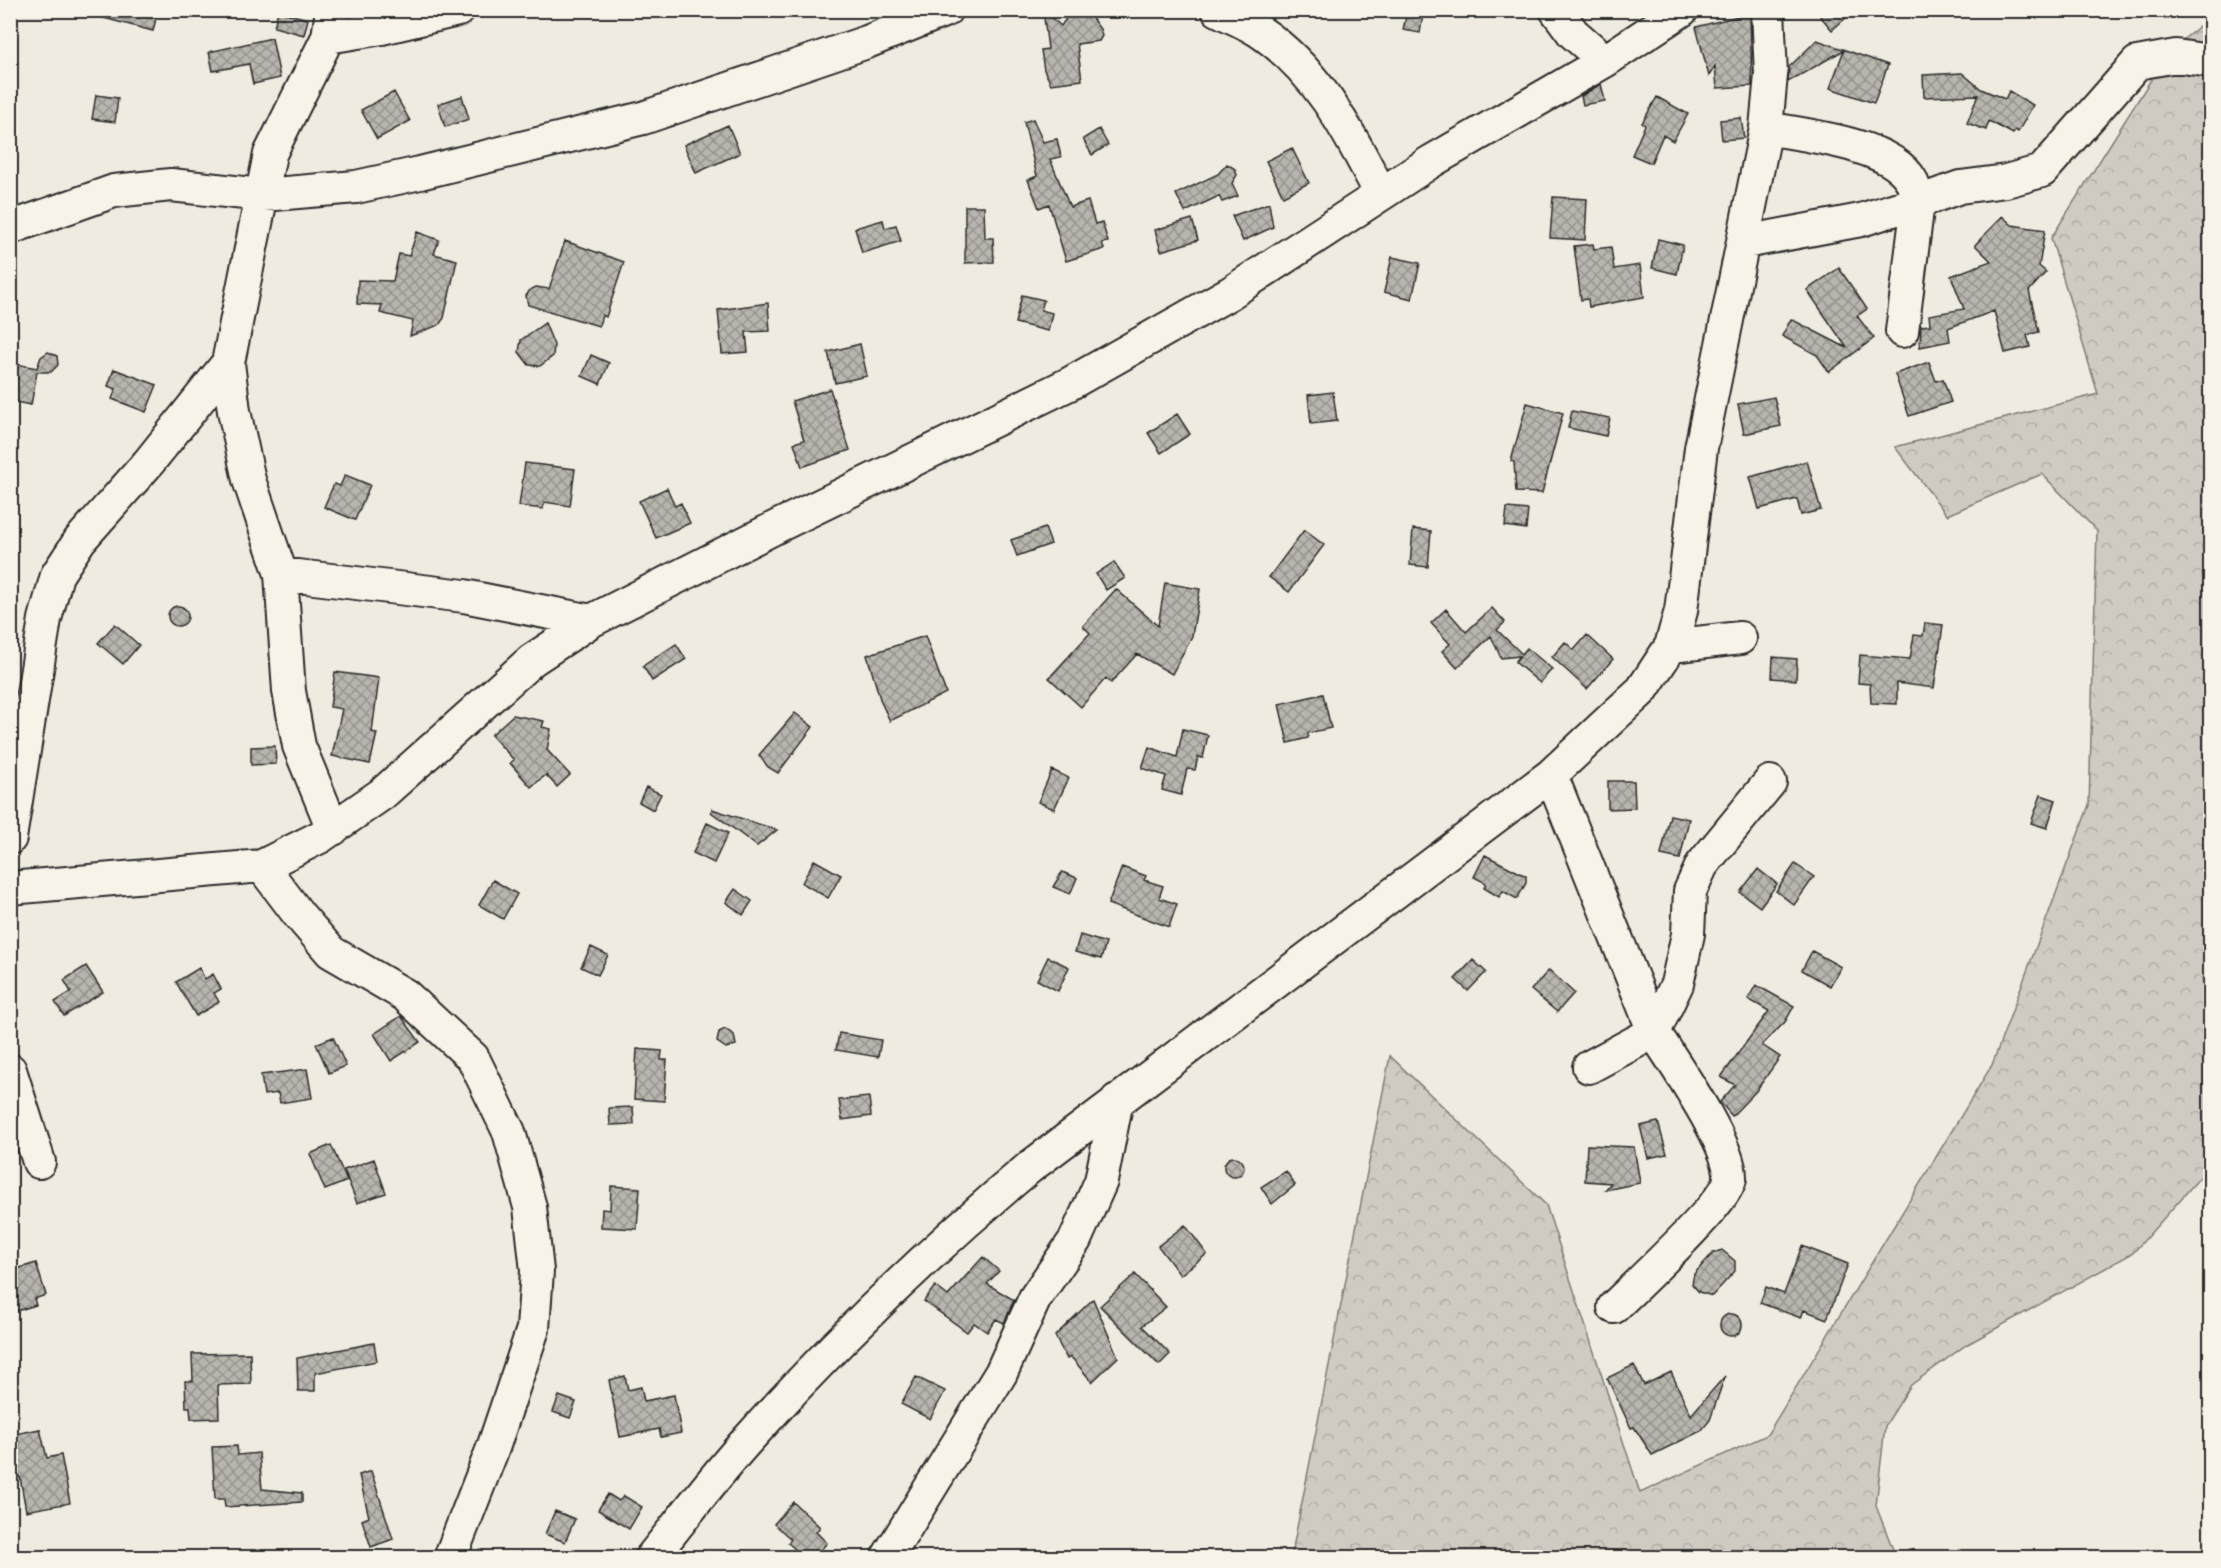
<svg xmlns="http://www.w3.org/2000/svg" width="2221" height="1568" viewBox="0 0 2221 1568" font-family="'Architects Daughter',sans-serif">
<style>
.forest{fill:url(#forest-crowns);stroke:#7d7b76;stroke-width:1.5}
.building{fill:url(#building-cross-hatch);stroke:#2b2b2b;stroke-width:1.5}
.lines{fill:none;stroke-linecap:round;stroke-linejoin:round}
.minor-casing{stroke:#2b2b2b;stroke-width:36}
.minor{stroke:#f7f3e8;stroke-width:32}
</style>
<defs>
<pattern id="forest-crowns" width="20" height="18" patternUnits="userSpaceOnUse" patternTransform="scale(1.5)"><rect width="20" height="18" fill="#cfcbc2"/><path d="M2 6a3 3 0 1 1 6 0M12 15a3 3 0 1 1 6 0" fill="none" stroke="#b2aea7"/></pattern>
<pattern id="building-cross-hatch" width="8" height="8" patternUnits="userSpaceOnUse" patternTransform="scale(1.5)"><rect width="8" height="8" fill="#b8b5ae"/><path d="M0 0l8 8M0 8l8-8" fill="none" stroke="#96938e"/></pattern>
</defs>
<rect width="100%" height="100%" fill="#efebe0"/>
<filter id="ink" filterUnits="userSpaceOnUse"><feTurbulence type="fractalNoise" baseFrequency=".0167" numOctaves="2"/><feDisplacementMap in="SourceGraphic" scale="12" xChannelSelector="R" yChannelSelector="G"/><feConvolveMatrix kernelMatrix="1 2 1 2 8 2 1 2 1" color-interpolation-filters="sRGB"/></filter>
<g filter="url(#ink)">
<!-- forest -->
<path class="forest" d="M2210 18V1166L2133 1253 1966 1345 1911 1385 1885 1426 1876 1506 1896 1557 1291 1558 1390 1056 1546 1205 1640 1493 1767 1435 1992 1065 2089 805 2097 531 2042 474 1947 515 1895 447 2098 394 2051 238 2169 51Z"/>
<!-- building -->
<path class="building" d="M97 10H158L153 31 96 16Z
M1043 10 1061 26 1072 10H1086L1100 29 1102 36 1099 41 1077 44 1082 80 1051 84 1044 70 1041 50 1048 49Z
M1815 10H1855L1832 30Z
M278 11 308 19 304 35 274 27Z
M1407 11 1423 14 1420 33 1403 30Z
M1750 13 1752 86 1717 88 1715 66 1709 76 1696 27Z
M272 38 280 78 253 84 249 64 213 71 209 52Z
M1817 40 1888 65 1874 103 1830 88 1844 50 1788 82 1789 67Z
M1962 73 1981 89 2005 99 2009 91 2033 105 2018 132 2015 130 2013 134 1989 121 1986 130 1967 123 1978 95 1924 97 1923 75Z
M1601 84 1605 101 1583 105 1581 96Z
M394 92 410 121 377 139 361 110Z
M96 95 118 98 115 122 92 119Z
M462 96 469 119 445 127 438 104Z
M1657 97 1688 114 1673 141 1663 135 1651 163 1632 155 1645 125 1642 123Z
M1741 118 1744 138 1722 140 1720 120Z
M1033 119 1043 142 1057 139 1061 157 1050 159 1070 207 1088 201 1095 224 1102 222 1108 242 1102 243 1104 249 1066 261 1049 204 1039 208 1028 180 1037 176 1024 122Z
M728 125 740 153 696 173 684 145Z
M1099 129 1108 145 1092 155 1083 139Z
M1292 148 1309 183 1283 196 1266 161Z
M1227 164 1235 169 1237 175 1232 183 1238 196 1222 202 1219 196 1185 212 1176 194 1218 174Z
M1553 197 1587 199 1585 240 1550 238Z
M1269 203 1273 227 1243 241 1232 216Z
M965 206H984L985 238H993L994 262 965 263Z
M2002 216 2012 225 2045 230 2039 266 2046 272 2029 291 2039 332 2027 335 2030 347 2005 353 1994 311 1948 328 1950 341 1920 347 1921 326 1930 325 1929 315 1964 309 1951 276 1991 261 1975 245Z
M1192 219 1198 240 1161 251 1155 230Z
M883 220 885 228 896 225 901 241 862 253 855 228Z
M417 232 439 240 434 254 457 260 444 318 439 325 410 336 413 321 380 313 382 305 357 304 358 280 393 281 399 254 409 256Z
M1658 239 1683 245 1677 274 1652 268Z
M565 241 624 262 606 317 602 315 599 326 528 305 526 296 530 290 536 287 549 289Z
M1593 244 1594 249 1611 247 1614 269 1640 265 1644 297 1589 307 1588 299 1581 300 1574 246Z
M1392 257 1420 263 1412 299 1384 292Z
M1839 268 1867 309 1857 316 1874 338 1829 372 1817 355 1782 336 1791 319 1847 348 1807 290Z
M1022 295 1044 300 1041 310 1052 313 1048 331 1015 323Z
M768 303 770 331 746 332 748 352 722 354 718 310Z
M545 323 554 345 553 356 540 366 529 365 519 352 521 340Z
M860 344 867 376 835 383 828 352Z
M48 352 57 356 58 365 51 372H37L31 405 10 401V363L37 368 41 357Z
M591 355 609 363 600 384 582 376Z
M1929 362 1936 381 1943 379 1951 402 1909 416 1895 374Z
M114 369 157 385 146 412 112 399 116 389 108 386Z
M830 389 850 450 802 467 794 443 804 440 792 401Z
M1333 392 1337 421 1311 424 1308 395Z
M1774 397 1781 426 1744 434 1738 404Z
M1527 403 1563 413 1542 493 1516 492 1514 462 1511 461Z
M1572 411 1610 418 1606 436 1568 428Z
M1177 414 1190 434 1161 453 1148 433Z
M1807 461 1821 510 1801 515 1797 499 1759 509 1750 477Z
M525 463 575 469 570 506 544 502 543 509 519 506Z
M345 475 370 485 355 520 324 507 334 484 340 486Z
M667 488 675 506 681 503 690 523 656 538 639 501Z
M1507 508 1528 510 1526 529 1505 526Z
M1045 528 1051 544 1017 556 1011 540Z
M1413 529 1431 531 1428 567 1410 565Z
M1304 530 1324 545 1289 592 1269 577Z
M1114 562 1125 578 1106 590 1096 574Z
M1165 583 1200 589 1192 636 1172 674 1137 654 1111 683 1106 678 1081 707 1049 678 1090 633 1083 626 1116 589 1158 626Z
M168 616a10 10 0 1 1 20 0a10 10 0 1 1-20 0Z
M1492 608 1505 622 1497 630 1522 654 1527 648 1552 669 1540 683 1515 662 1520 656 1501 658 1491 636 1457 668 1442 651 1450 644 1431 623 1446 609 1466 632Z
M1925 623 1943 625 1934 688 1897 683V704L1871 703 1870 684 1858 683 1860 655 1910 659 1914 635 1923 636Z
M115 624 139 645 123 664 98 643Z
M1587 635 1613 659 1587 689 1552 657 1565 642 1574 650Z
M925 636 946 693 890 721 881 702 867 655Z
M676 644 686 659 652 681 643 666Z
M1773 657 1797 659 1796 680 1772 678Z
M335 672 379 678 372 732 377 733 370 764 332 756 342 709 330 707Z
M1323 694 1331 728 1308 733V738L1288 743 1279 704Z
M795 713 813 727 778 773 768 767 759 755Z
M513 715 544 721 542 727 551 729 547 750 570 775 557 787 546 775 531 787 510 763 514 760 491 735Z
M1183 729 1208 735 1203 758 1198 757 1195 770 1187 769 1181 795 1162 790 1166 776 1142 768 1149 747 1177 757Z
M275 746 276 764 251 765V747Z
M1052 770 1069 778 1054 809 1038 802Z
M1608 781H1634L1635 808 1608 809Z
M646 787 661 794 653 810 639 802Z
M2041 795 2056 800 2047 828 2031 823Z
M712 809 777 830 757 846 711 812Z
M1670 815 1689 819 1680 859 1661 855Z
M707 823 728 833 714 863 693 853Z
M1485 855 1526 876V883L1517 899 1503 891 1499 897 1484 888 1486 883 1474 877Z
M814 860 841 875 828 898 802 883Z
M1795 864 1814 877 1794 905 1776 891Z
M1122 867 1146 876 1144 880 1163 886 1159 898 1177 904 1169 927 1108 904Z
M1758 869 1777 884 1760 907 1740 892Z
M1062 872 1077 878 1070 894 1053 887Z
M493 880 517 894 503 919 479 905Z
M735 889 752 901 743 915 726 902Z
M1080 935 1106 943 1101 959 1075 952Z
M591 947 608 955 598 975 581 967Z
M1812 951 1841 967 1830 986 1802 970Z
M1048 957 1069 967 1058 991 1037 980Z
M1473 960 1486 972 1468 991 1455 979Z
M86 966 103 992 64 1016 55 1002 71 992 64 980Z
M199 968 205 979 213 974 221 989 214 993 219 1002 196 1016 176 982Z
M1549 970 1574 993 1557 1012 1531 990Z
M1756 985 1794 1006 1785 1022 1762 1045 1780 1057 1756 1091 1732 1116 1720 1102 1735 1085 1721 1077 1769 1011 1748 999Z
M401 1016 420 1042 391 1061 374 1034Z
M725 1029 734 1035 736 1045 726 1048 717 1042 719 1032Z
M839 1033 881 1040 878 1057 836 1050Z
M333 1037 346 1066 329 1073 316 1044Z
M637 1049 662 1051 661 1060H667L664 1101 634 1099Z
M307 1069 312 1098 280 1103 278 1093 264 1095 261 1075Z
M869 1097 871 1116 842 1120 839 1100Z
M633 1107 634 1124 610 1125 609 1108Z
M1658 1122 1667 1154 1648 1158 1640 1126Z
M331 1145 347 1181 325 1190 310 1154Z
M1587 1145 1634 1147 1640 1183 1605 1190 1611 1183 1585 1181Z
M1224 1167a10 10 0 1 1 20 0a10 10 0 1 1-20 0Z
M374 1159 386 1193 357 1203 344 1170Z
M1286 1171 1295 1185 1272 1204 1261 1187Z
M611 1186 640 1188 637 1229 601 1227 602 1209 610 1210Z
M1185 1225 1207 1254 1180 1275 1158 1246Z
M1802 1246 1848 1264 1827 1319 1804 1310 1801 1318 1760 1303 1766 1287 1784 1294Z
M1722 1250 1735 1261V1271L1712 1296 1699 1292 1692 1284 1694 1274 1713 1253Z
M983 1257 999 1271 987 1284 1014 1300 1004 1323 996 1319 987 1332 974 1323 967 1332 924 1301 935 1286 948 1296Z
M36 1263 46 1295 34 1299 36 1305 10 1313V1271Z
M1135 1274 1166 1307 1142 1326 1170 1354 1159 1365 1100 1306Z
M1093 1299 1118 1357 1092 1382 1071 1357 1067 1359 1055 1336Z
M1720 1325a11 11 0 1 1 22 0a11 11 0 1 1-22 0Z
M374 1343 377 1361 315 1373V1391H298L297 1358Z
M250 1353 251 1384 218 1385 219 1418 191 1419 190 1407H186L185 1381H193L192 1354Z
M1634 1365 1644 1385 1671 1372 1691 1415 1725 1376 1710 1420 1701 1431 1652 1455 1634 1427 1631 1428 1607 1378Z
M625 1376 628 1390 641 1387 644 1401 674 1395 681 1433 661 1437 659 1429 620 1437 609 1380Z
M916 1377 945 1391 930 1419 901 1404Z
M559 1396 576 1402 570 1418 553 1412Z
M40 1429 47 1458 61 1455 70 1503 26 1511 20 1477 10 1479V1435Z
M237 1446 238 1455 259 1453 262 1489 302 1493V1502L225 1507 224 1499H215L212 1447Z
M371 1471 393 1539 371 1547 362 1520 369 1517 359 1475Z
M608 1494 619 1501 624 1496 642 1507 629 1529 598 1510Z
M793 1502 820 1527 816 1532 827 1543 814 1557H788L795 1549 788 1543 791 1539 774 1524Z
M555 1511 575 1519 565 1542 545 1534Z"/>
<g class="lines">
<defs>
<path id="minor" d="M332 10 328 37 270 154 228 363 234 411 249 480 281 574 289 691 299 746 333 829
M1218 10C1232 17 1247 23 1259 31 1319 71 1349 133 1381 194
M1556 10 1573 33 1605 61
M328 37 382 28 458 10
M10 228 114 191 171 185 263 195 356 187 420 173 643 118 867 42 946 10
M1745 242 1861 220 1918 202C1916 195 1914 186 1911 180 1891 144 1804 135 1766 128
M1902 331 1918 202 1960 187 2006 181 2042 171 2137 63 2176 56 2210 61
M281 574 464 596 591 621
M1671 646 1740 638
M1551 775 1654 1032 1589 1067
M10 838 45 619 57 575 80 540 149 462 228 363
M262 866 299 915 331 952 405 995 473 1058 509 1132 530 1207 537 1271 533 1329 493 1448 450 1558
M10 888 262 866 320 837 382 794 532 660 591 621 780 525 1069 384 1230 293 1432 161 1605 61 1682 10
M10 1070 39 1162
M1614 1307C1635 1286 1728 1201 1730 1178 1732 1146 1673 1061 1654 1032L1677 984 1688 934 1690 891 1702 865 1770 782
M651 1558C684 1517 716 1474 752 1435 838 1339 931 1250 1030 1167L1551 775 1642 690 1671 646 1681 611 1701 448 1766 128 1771 75 1768 10
M887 1558 1001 1373 1035 1298 1075 1240 1101 1181 1117 1100"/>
</defs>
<!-- minor casing -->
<use href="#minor" class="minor-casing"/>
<!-- minor -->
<use href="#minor" class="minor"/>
</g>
</g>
<!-- margin -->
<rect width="2221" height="1568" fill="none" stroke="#f7f3e8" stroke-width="36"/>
<rect x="18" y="18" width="2185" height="1532" fill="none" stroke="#2b2b2b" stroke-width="2" filter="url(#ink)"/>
</svg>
